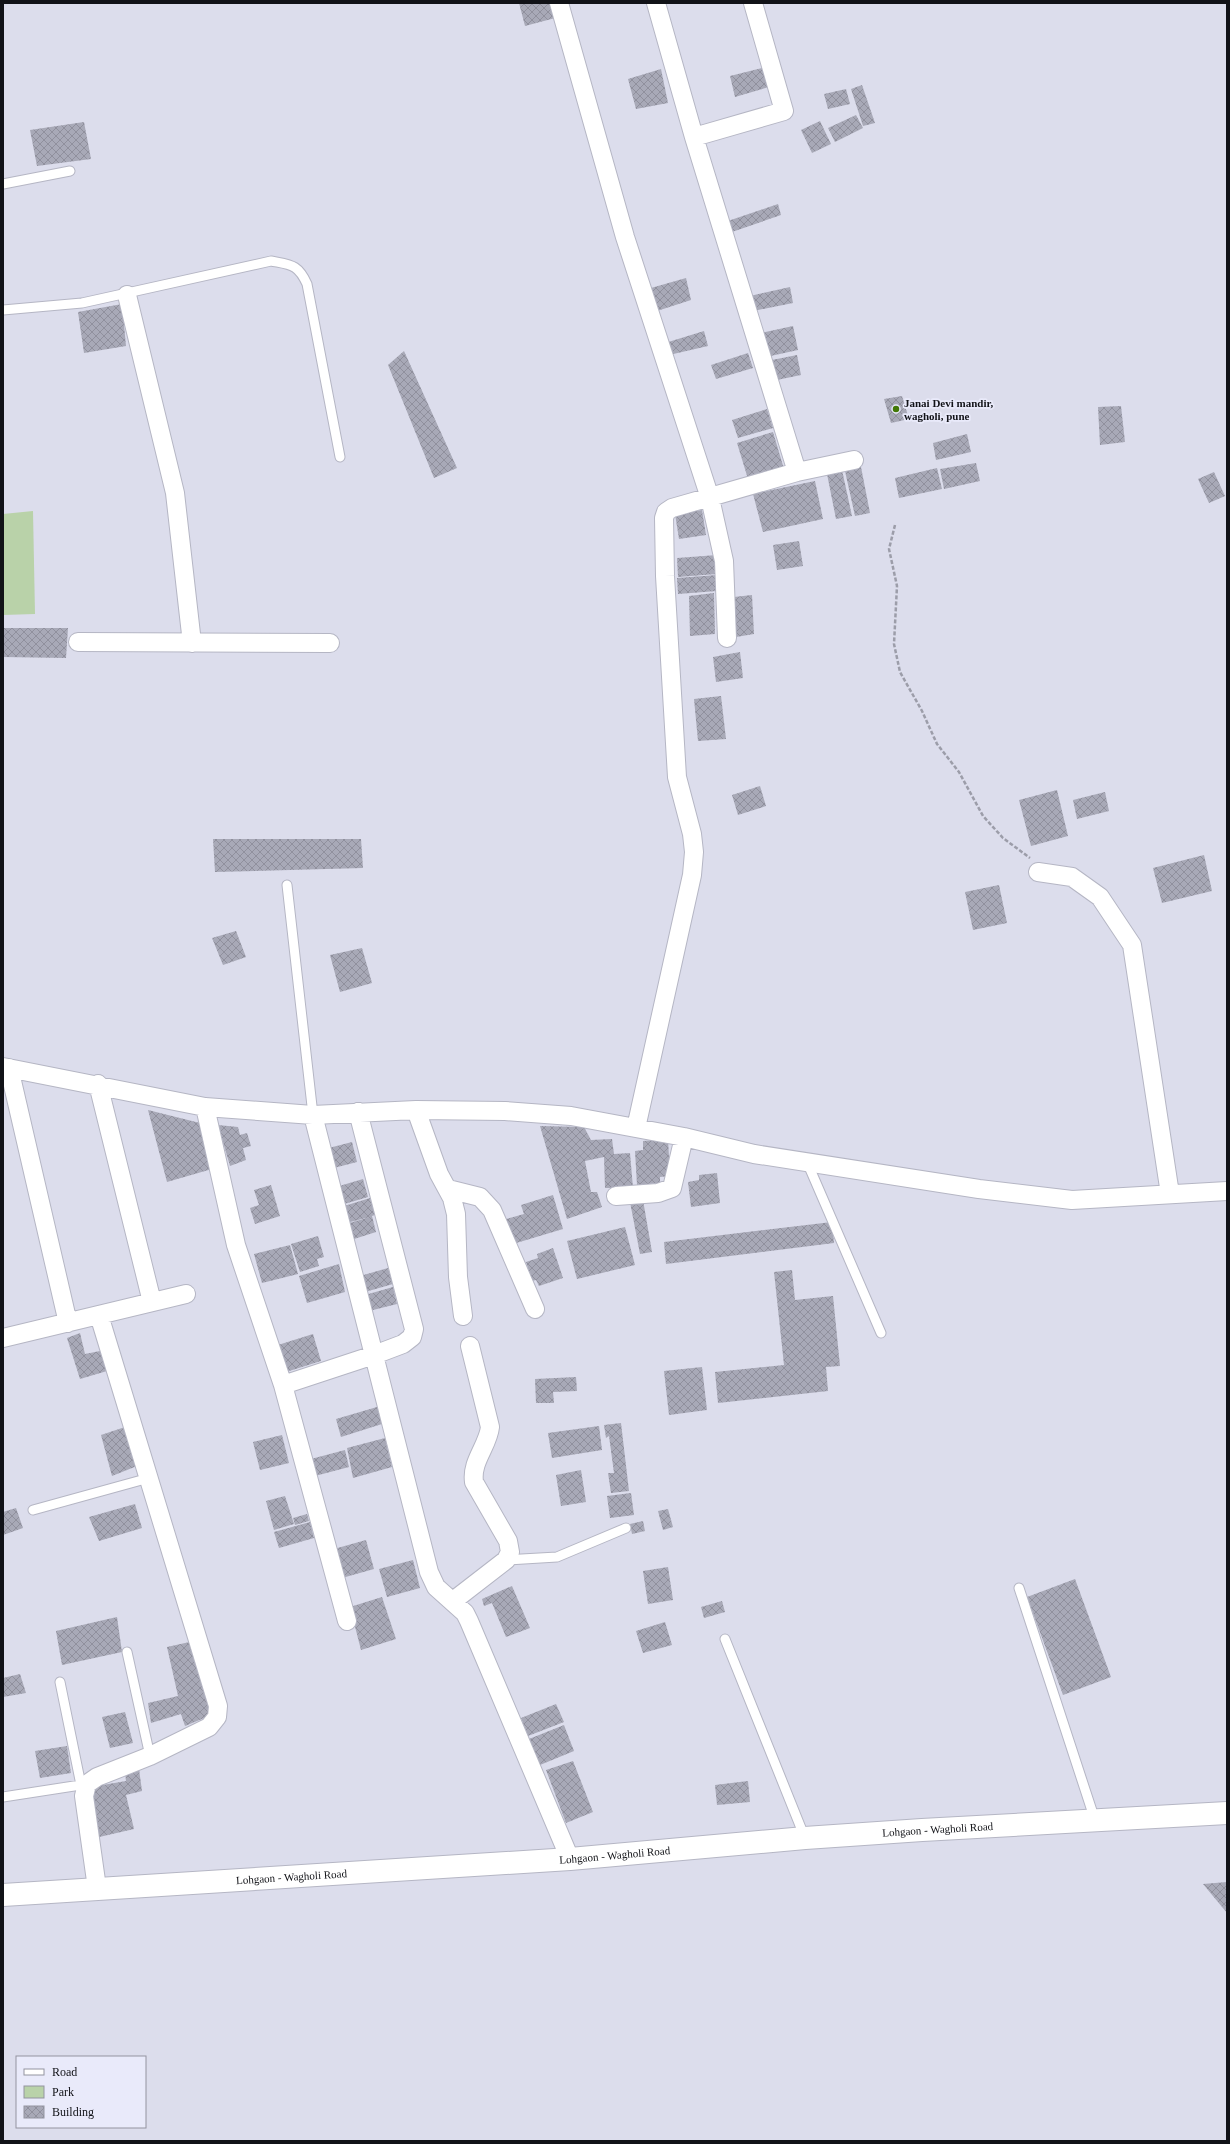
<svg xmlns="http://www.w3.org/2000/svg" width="1230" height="2144" viewBox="0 0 1230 2144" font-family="Georgia,serif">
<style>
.park{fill:#b9d2a9}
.building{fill:url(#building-cross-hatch)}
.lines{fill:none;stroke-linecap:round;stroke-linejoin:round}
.lane-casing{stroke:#b5b6c4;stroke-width:11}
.street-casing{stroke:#b5b6c4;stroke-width:20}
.primary-casing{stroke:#b5b6c4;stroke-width:24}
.path{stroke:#9c9da9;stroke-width:2.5;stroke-dasharray:4 2;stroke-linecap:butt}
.lane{stroke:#fff;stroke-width:9}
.street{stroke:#fff;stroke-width:18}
.primary{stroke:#fff;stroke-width:22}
.poi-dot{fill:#427805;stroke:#e9eafa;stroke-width:1.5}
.labels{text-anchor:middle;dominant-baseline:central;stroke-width:3.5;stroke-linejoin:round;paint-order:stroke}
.poi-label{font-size:11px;font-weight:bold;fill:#111217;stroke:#e9eafa;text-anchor:start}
.street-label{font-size:11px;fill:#111217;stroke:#e9eafa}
</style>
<defs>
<pattern id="building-cross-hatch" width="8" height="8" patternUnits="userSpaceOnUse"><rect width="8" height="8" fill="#a8a9b7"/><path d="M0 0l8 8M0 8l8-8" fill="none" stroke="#90909d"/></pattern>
</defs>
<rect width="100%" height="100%" fill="#dcddec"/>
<!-- park -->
<path class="park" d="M33 511 35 614 3 615V514Z"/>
<!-- building -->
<path class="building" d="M519 3H556L559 17 525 26Z
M766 67 772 86 735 97 730 76Z
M661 69 668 103 636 109 628 79Z
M862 85 875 123 863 126 851 89Z
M846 89 850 104 828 109 824 94Z
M856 115 863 128 835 142 828 128Z
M820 121 831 144 812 153 801 130Z
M84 122 91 159 37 166 30 130Z
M778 204 781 215 729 233 725 222Z
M686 278 691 300 657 311 651 288Z
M790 287 793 303 753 311 750 296Z
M122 304 126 346 84 353 78 312Z
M793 326 798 350 766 357 761 333Z
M704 331 708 346 669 355 665 343Z
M404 351 457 468 434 478 388 365Z
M748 353 753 368 716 379 711 365Z
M797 355 801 375 772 381 767 361Z
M902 396 909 419 891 423 884 399Z
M1121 406 1125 442 1100 445 1098 407Z
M767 409 773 428 738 438 732 420Z
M773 432 784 469 748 479 737 443Z
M967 434 971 452 936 460 933 443Z
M976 463 980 481 944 489 940 469Z
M861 467 870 513 855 516 845 471Z
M937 468 942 489 899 498 895 478Z
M842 470 852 516 836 519 827 474Z
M1214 472 1225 496 1209 503 1198 479Z
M815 481 823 519 763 532 753 494Z
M702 510 706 535 679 539 675 514Z
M799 541 803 566 777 570 773 545Z
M717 555V574L678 577 677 558Z
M717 575V591L678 594 677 578Z
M714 593 715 634 690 636 689 596Z
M752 595 754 634 736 637 734 597Z
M3 628H68L66 658 3 657Z
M740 652 743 678 716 682 713 657Z
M721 696 726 739 698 741 694 699Z
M760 786 766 806 738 815 732 795Z
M1057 790 1068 836 1031 846 1019 800Z
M1105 792 1109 811 1077 819 1073 800Z
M213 839H361L363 868 215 872Z
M1204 855 1212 891 1162 903 1153 868Z
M999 885 1007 923 973 930 965 892Z
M236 931 246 957 223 965 212 938Z
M362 948 372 983 340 992 330 955Z
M148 1110 204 1124 212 1169 167 1182Z
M218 1125 238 1127 240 1135 247 1133 251 1146 243 1148 246 1160 230 1166Z
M540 1126 584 1127 591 1140 612 1139 614 1154 630 1153 633 1188H605L604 1157 585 1161 591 1192H597L602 1207 567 1219Z
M668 1139 670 1176 660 1177V1183L637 1185 635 1151 643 1150V1141Z
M352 1142 357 1162 330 1169 325 1149Z
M717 1173 720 1203 691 1207 688 1182 699 1180V1175Z
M363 1179 368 1197 341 1205 336 1187Z
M271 1185 280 1216 255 1224 250 1208 259 1205 254 1190Z
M553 1195 563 1229 513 1244 506 1219 524 1214 521 1205Z
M370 1198 375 1215 372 1216 376 1232 351 1240 346 1224 370 1217 346 1223 341 1207Z
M643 1200 652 1252 640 1254 630 1202Z
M832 1222 834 1243 666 1264 664 1242Z
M625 1227 635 1265 577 1279 567 1241Z
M318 1236 324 1257 317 1259 319 1266 300 1272 291 1244Z
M290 1245 298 1274 262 1283 254 1254Z
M553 1248 563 1278 539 1286 536 1280 532 1281 526 1262 538 1258 537 1254Z
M339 1264 345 1292 307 1303 299 1276Z
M388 1268 393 1284 365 1292 360 1276Z
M792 1270 795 1300 833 1296 840 1366 826 1367 828 1391 718 1403 715 1372 784 1365 774 1272Z
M393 1287 397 1304 369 1311 365 1295Z
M80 1333 85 1354 100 1351 107 1371 80 1379 67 1338Z
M313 1334 321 1361 286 1372 278 1345Z
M702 1367 707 1410 669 1415 664 1371Z
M576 1377 577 1391 553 1392 554 1403H536L535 1379Z
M377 1407 382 1424 341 1437 336 1419Z
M621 1423 629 1491 611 1493 608 1473H614L609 1436 606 1438 604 1425Z
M599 1426 602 1450 552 1458 548 1433Z
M125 1427 137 1466 112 1476 101 1435Z
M282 1435 289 1463 260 1470 253 1442Z
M385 1438 392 1467 353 1478 347 1448Z
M345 1450 349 1467 315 1476 311 1459Z
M581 1470 586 1502 561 1506 556 1475Z
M631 1493 634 1515 610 1518 607 1496Z
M285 1496 294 1524 274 1530 266 1501Z
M135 1504 142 1528 99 1541 89 1517Z
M16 1508 23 1528 3 1535V1512Z
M668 1509 673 1527 663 1530 658 1511Z
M307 1514 309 1521 295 1525 293 1518Z
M643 1521 645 1531 632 1534 630 1524Z
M310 1522 314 1538 279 1548 274 1532Z
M366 1540 374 1569 342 1578 334 1549Z
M413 1560 420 1588 387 1597 379 1569Z
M668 1567 673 1600 648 1604 643 1571Z
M1075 1579 1111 1677 1063 1695 1027 1597Z
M512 1586 530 1628 506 1637 492 1603 484 1606 482 1599Z
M382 1597 396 1639 361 1650 350 1607Z
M722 1601 725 1612 704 1618 701 1607Z
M117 1617 122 1652 62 1665 56 1631Z
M665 1622 672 1645 643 1653 636 1631Z
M194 1641 214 1714 185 1726 181 1714 151 1723 148 1703 178 1696 167 1647Z
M20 1674 26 1693 3 1697V1678Z
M556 1704 564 1722 528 1736 521 1718Z
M125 1712 133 1743 110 1748 102 1717Z
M564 1725 574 1751 540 1765 529 1739Z
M67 1746 71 1773 40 1778 35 1751Z
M573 1761 593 1812 566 1823 546 1770Z
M139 1769 142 1791 126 1795 134 1829 95 1838 91 1787 126 1781 125 1772Z
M748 1781 750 1802 717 1805 715 1785Z
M1227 1882V1913L1203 1884Z"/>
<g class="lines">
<defs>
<path id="lane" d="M3 184 70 171
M3 310 82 303 271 261C291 265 298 264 307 284L340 457
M287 885 313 1115
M807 1162 881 1333
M33 1510 149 1478
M506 1560 557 1557 626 1528
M1019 1588 1095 1820
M725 1639 805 1838
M127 1652 150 1756
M60 1682 81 1785
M3 1797 87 1784"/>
<path id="street" d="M559 3 625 237 710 498 724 561 727 638
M694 137 784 111 753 3
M127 295 175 493 192 643
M797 472 854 460
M78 642 330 643
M1038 872 1072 877 1100 897 1132 945 1170 1194
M3 1067 205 1107 313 1115
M9 1068 68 1323
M98 1084 152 1302
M205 1107 236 1245 283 1385 347 1621
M416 1110 439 1174 452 1198 456 1214 458 1277 463 1316
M636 1128 692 875 694 852 692 834 677 777 665 576 664 518 666 512 672 508 797 472 694 137 656 3
M448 1189 480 1197 492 1210 535 1309
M616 1196 658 1193 672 1188 684 1137
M3 1338 186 1294
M283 1385 374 1355 403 1344 412 1337 414 1329 358 1112
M453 1601 506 1560 510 1552 508 1541 474 1482C471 1461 488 1446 490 1427L470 1346
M570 1859 469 1621 465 1613 436 1587 429 1572 313 1115 416 1110 505 1111 571 1116 684 1137 754 1154 979 1189 1072 1200 1227 1191
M97 1888 84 1796 87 1784 97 1777 150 1756 209 1727 217 1717 218 1706 99 1315"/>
<g id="primary">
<path id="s1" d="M3 1895 570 1859 805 1838 922 1830 1227 1813"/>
</g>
</defs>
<!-- lane casing -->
<use href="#lane" class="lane-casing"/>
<!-- street casing -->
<use href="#street" class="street-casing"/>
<!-- primary casing -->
<use href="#primary" class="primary-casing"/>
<!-- path -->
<path class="path" d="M895 525 889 549 897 586 894 644 900 672 922 711 937 744 959 772 983 816 1003 838 1030 858"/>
<!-- lane -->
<use href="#lane" class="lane"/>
<!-- street -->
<use href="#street" class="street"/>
<!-- primary -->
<use href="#primary" class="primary"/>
</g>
<!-- markers -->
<circle class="poi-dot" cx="896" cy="409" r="4"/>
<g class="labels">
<!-- poi labels -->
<g class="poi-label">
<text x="904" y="403">Janai Devi mandir,<tspan x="904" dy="13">wagholi, pune</tspan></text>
</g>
<!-- street labels -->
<g class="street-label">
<text stroke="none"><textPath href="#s1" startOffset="937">Lohgaon - Wagholi Road</textPath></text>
<text stroke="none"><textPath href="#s1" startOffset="613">Lohgaon - Wagholi Road</textPath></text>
<text stroke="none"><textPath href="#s1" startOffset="289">Lohgaon - Wagholi Road</textPath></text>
</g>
</g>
<!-- border -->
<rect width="1230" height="2144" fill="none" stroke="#111217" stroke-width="8"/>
<!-- legend -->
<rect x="16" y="2056" width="130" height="72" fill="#e9eafa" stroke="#93949f"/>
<rect x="24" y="2069" width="20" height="6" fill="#ffffff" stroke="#93949f"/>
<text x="52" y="2076" font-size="12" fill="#111217">Road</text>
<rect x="24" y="2086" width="20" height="12" fill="#b9d2a9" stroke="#93949f"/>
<text x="52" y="2096" font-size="12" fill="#111217">Park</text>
<rect x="24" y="2106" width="20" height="12" fill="url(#building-cross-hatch)" stroke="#93949f"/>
<text x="52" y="2116" font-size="12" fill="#111217">Building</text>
</svg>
